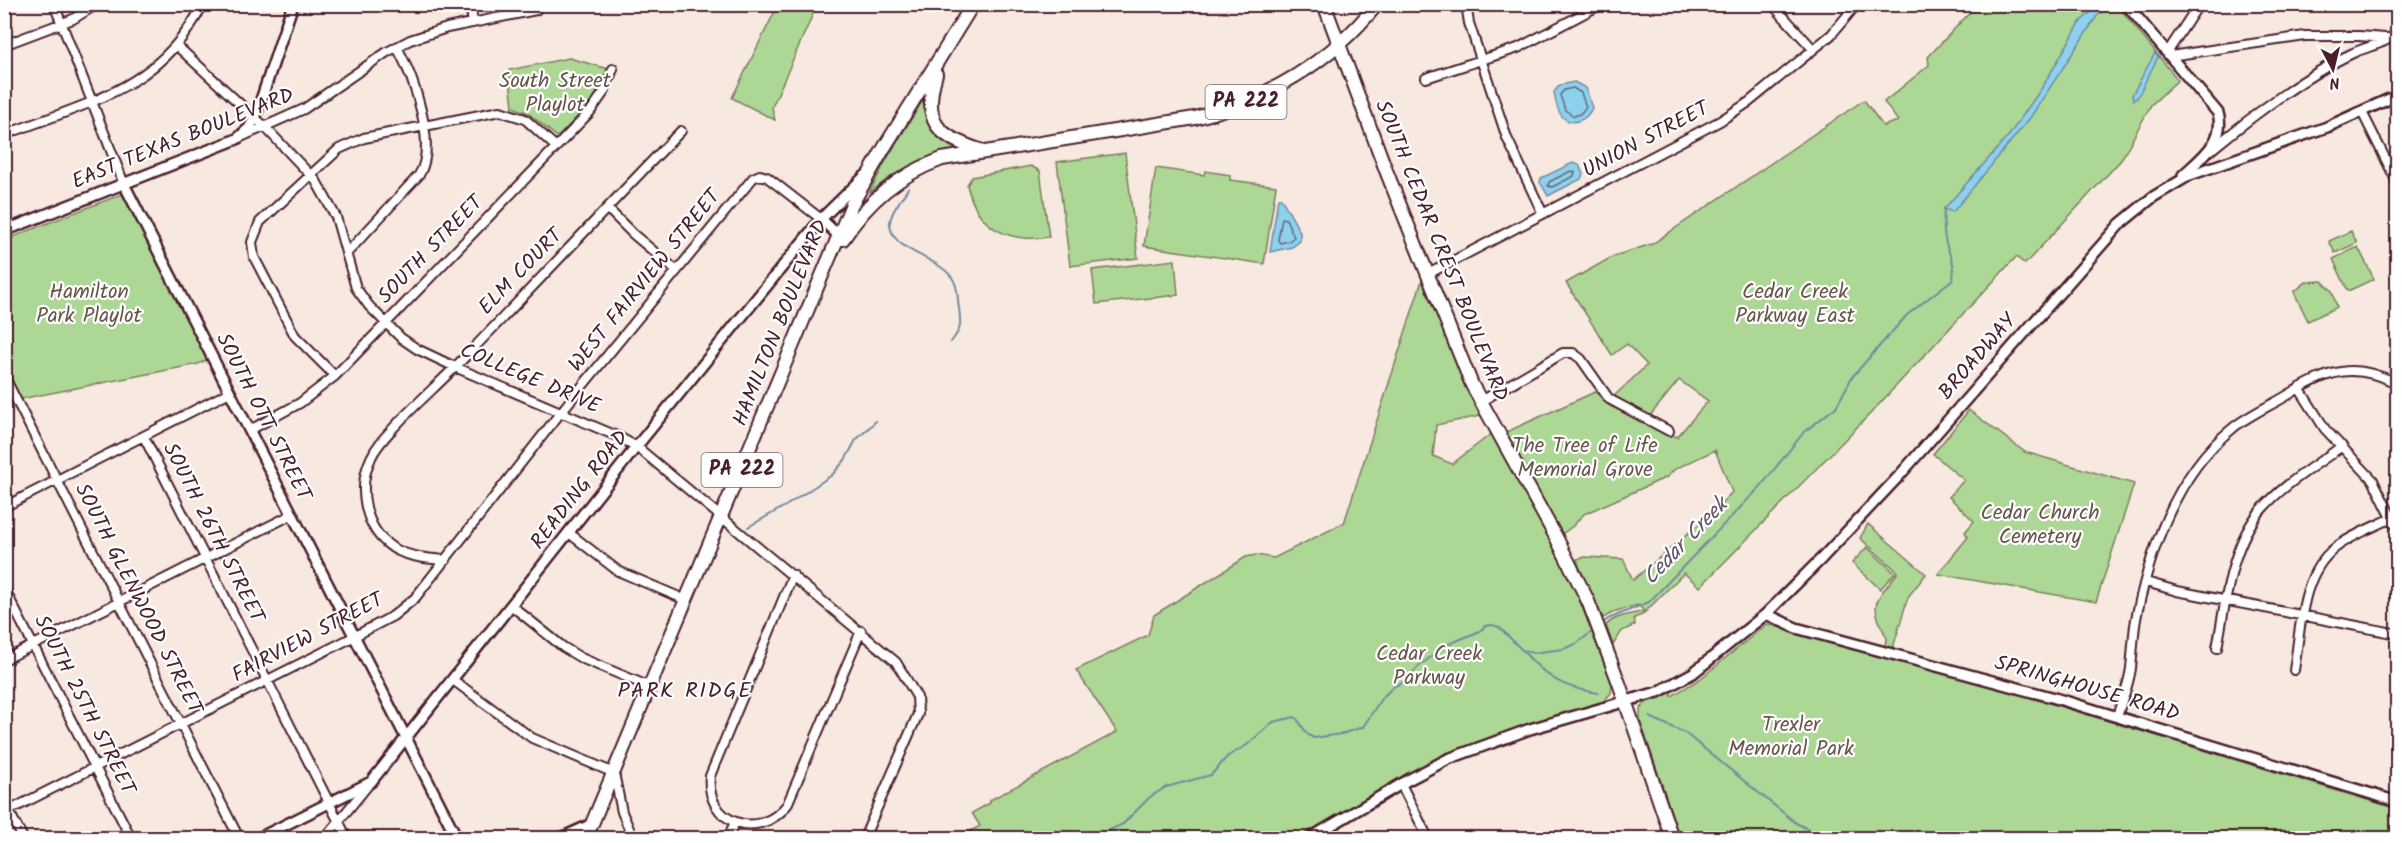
<svg xmlns="http://www.w3.org/2000/svg" width="2402" height="843" viewBox="0 0 2402 843" font-family="Kalam,sans-serif">
<style>
.green{fill:#add794;stroke:#7c7b60;stroke-width:1.5}
.water{fill:#8dd1ee;stroke:#728aa0;stroke-width:1.5}
.lines{fill:none;stroke-linecap:round;stroke-linejoin:round}
.shore{stroke:#656679;stroke-width:1.5}
.stream{stroke:#728aa0;stroke-width:2}
.minor-casing{stroke:#4a1f2b;stroke-width:12}
.tertiary-casing{stroke:#4a1f2b;stroke-width:14}
.primary-casing{stroke:#4a1f2b;stroke-width:16}
.minor{stroke:#fff;stroke-width:8}
.tertiary{stroke:#fff;stroke-width:9}
.primary{stroke:#fff;stroke-width:12}
.labels{text-anchor:middle;dominant-baseline:central;stroke-width:4.5;stroke-linejoin:round;paint-order:stroke}
.shield{fill:#fff;stroke:#80626b;stroke-width:1.5}
.shield-label{font-size:20px;font-weight:bold;fill:#4a1f2b}
.park-label{font-size:21px;fill:#68564a;stroke:#fff}
.street-label{font-size:21px;fill:#4a1f2b;stroke:#fff}
.water-label{font-size:22px;font-style:italic;fill:#5e5466;stroke:#fff}
.neighbourhood-label{font-size:22px;letter-spacing:1.5px;fill:#4a1f2b;stroke:#fff}
</style>
<rect width="100%" height="100%" fill="#f7e9df"/>
<filter id="ink" filterUnits="userSpaceOnUse"><feTurbulence type="fractalNoise" baseFrequency=".0167" numOctaves="2"/><feDisplacementMap in="SourceGraphic" scale="12" xChannelSelector="R" yChannelSelector="G"/><feConvolveMatrix kernelMatrix="1 2 1 2 8 2 1 2 1" color-interpolation-filters="sRGB"/></filter>
<g filter="url(#ink)">
<!-- green -->
<path class="green" d="M778 5H817L772 107 775 120 732 98Z
M1977 5H2117L2178 80 2151 105 2121 160 2025 264 2016 257 1870 414 1700 587 1684 573 1642 615 1634 618 1635 625 1622 631 1613 645 1606 625C1616 615 1631 615 1644 611L1638 605 1616 611 1603 618 1580 570 1577 559 1585 557 1623 559 1633 580 1713 512 1732 492 1715 450 1675 469 1667 477 1584 514 1573 526 1562 534 1504 433 1595 392 1610 406 1677 437 1708 401 1679 380 1649 417 1612 398 1647 365 1627 344 1612 355 1566 283 1614 256 1652 244 1864 100 1883 126 1898 121 1884 102 1929 65 1928 57Z
M569 58 609 69 593 100 559 136H556L528 113 513 107 509 70Z
M923 100C927 122 935 140 957 150L919 161 892 176 869 193 888 157Z
M1125 153 1138 258 1070 266 1057 162Z
M1031 166 1040 171 1049 237C1007 243 977 228 967 185L972 177Z
M1156 168 1204 175 1205 171 1230 175V180L1276 186 1264 264 1144 246Z
M122 194 125 196 207 360 198 364 21 399 5 366V293L10 291 11 286 5 273V240Z
M2351 231 2357 243 2335 253 2329 241Z
M2358 247 2374 279 2348 291 2333 259Z
M1175 260 1178 295 1096 304 1092 270Z
M1424 274 1448 344 1480 416 1436 425 1433 456 1452 464 1491 434 1556 547 1572 581 1612 684 1611 693 1604 701 1456 750 1415 770 1300 838H957L980 826 972 813 990 803V800L1117 732 1076 670 1148 635 1154 615 1246 557 1256 555 1274 558 1344 523Z
M2322 281 2332 291 2337 307 2308 321 2294 292 2306 282Z
M1969 410 2025 452 2134 484 2096 602 1938 574 1968 537 1965 532 1974 521 1949 497 1964 480 1933 454Z
M1868 524 1926 574 1908 597 1893 648 1884 647 1887 638C1868 602 1875 602 1898 572L1860 538Z
M1867 547 1895 573 1880 589 1852 563Z
M1767 624 1996 687 2397 809V838H1680L1640 720V709L1648 701 1670 693 1672 696 1700 679Z"/>
<!-- water -->
<path class="water" d="M2100 4 2111 5 2097 16 2030 118 1953 212 1944 209 2010 134 2043 86 2081 21Z
M2155 53 2158 57 2137 98 2133 100 2132 95Z
M1574 82 1586 88 1592 108C1589 115 1585 119 1578 121 1560 126 1556 105 1554 92L1560 85Z
M1573 163 1579 165 1583 174 1581 179 1548 196 1540 182 1541 178Z
M1278 198H1281L1300 232V241L1292 247 1270 252Z"/>
<g class="lines">
<!-- shore -->
<path class="shore" d="M1573 88 1581 93 1586 107 1580 114 1574 116 1565 110 1560 95 1564 90Z
M1571 171 1575 172 1574 176 1552 187 1548 186 1549 182Z
M1282 218 1286 219 1294 237 1289 241 1280 243 1278 240Z"/>
<!-- stream -->
<path class="stream" d="M908 188C903 198 889 213 890 225 893 254 941 256 954 281 959 291 957 299 959 308 961 325 962 328 951 342
M748 527 787 505 832 475 845 460 856 440 876 421
M1602 624 1608 619 1649 602 1761 486 1804 432 1836 407 1852 377 1907 315 1953 279C1955 262 1952 261 1947 247 1943 234 1943 221 1944 209
M1524 652C1547 678 1563 688 1598 693
M1650 717 1685 733 1796 823 1826 838
M1092 838 1123 824 1150 797 1166 787 1211 775 1228 756 1247 745 1273 722 1295 717C1303 724 1303 734 1314 738L1341 734 1363 727 1381 699 1393 687 1405 681 1420 665 1449 644 1480 631 1485 626 1492 625 1499 627 1522 650 1533 653 1563 649 1576 644 1593 631"/>
<defs>
<path id="minor" d="M54 4 124 184
M470 4 473 23
M1466 4 1469 23 1507 138 1543 214
M1772 4 1813 49
M4 45 73 19 97 4
M177 46 265 127 316 181 336 217 356 288 369 306 401 338 417 349 455 367 619 437 637 447 896 662 917 697 918 714 864 838
M2167 53 2199 4
M2170 56 2305 36H2359L2398 39
M1426 78 1518 48 1602 4
M2362 112 2398 184
M4 135C86 103 161 89 203 4
M241 137 304 109 387 52 410 40 447 28 536 10
M2211 150C2251 117 2306 75 2353 53 2367 46 2388 44 2398 31
M607 208 633 234 677 271
M346 254 419 175C438 145 413 76 397 47
M1428 274 1720 121 1749 102 1831 35 1857 4
M4 376 239 838
M335 376 295 336 254 257 252 242 260 222 339 149 364 138 500 111 525 119 556 147
M2299 388 2325 429 2373 480 2398 530
M1480 402 1563 353H1573L1581 359 1609 399 1669 431
M250 430 300 403 335 376 590 112 604 92 613 69
M144 437 347 838
M4 507 230 392
M569 533 618 571 686 600
M446 560C428 559 408 557 393 548 364 529 357 487 371 458 377 444 389 433 399 422 420 400 443 380 464 358 537 283 608 206 681 131
M793 575 710 776C705 823 758 842 787 805L861 631
M2146 582 2177 591 2398 634
M4 588 131 838
M512 606 563 647 581 658 650 687
M2217 648C2226 602 2230 546 2262 509 2284 484 2315 466 2342 446
M4 660 293 514
M2294 670C2301 630 2300 575 2335 548 2353 534 2377 526 2398 515
M453 680 532 738 614 773 622 812 633 838
M2117 716C2122 701 2129 684 2131 668 2133 650 2133 632 2137 614 2151 547 2177 472 2233 428 2249 415 2270 406 2288 395 2328 371 2353 361 2398 384
M1401 784 1428 838
M4 802 23 838
M4 813 355 636 393 616 415 598 561 412 753 178 760 175 767 177 821 219
M325 838 369 784
M728 838 735 822"/>
<path id="tertiary" d="M2126 4 2218 113C2226 141 2201 158 2183 175
M124 184 457 838
M821 219 839 236
M4 231 237 139 249 128 255 118 293 4
M1766 614 1796 628 2055 698 2398 802
M259 838 371 782 641 441 821 219 865 176
M561 838 592 824
M1310 838 1408 780 1448 759 1530 729 1658 692 1693 673 1766 614 1822 558 1899 476 2120 224 2153 197 2190 175 2327 127 2398 95"/>
<path id="primary" d="M1324 4 1387 173 1472 385 1557 539 1588 601 1619 683 1672 838
M936 74C922 121 936 136 980 150
M843 239C868 201 898 175 942 159L1195 118C1266 100 1331 62 1377 4
M586 838 852 204 884 148 973 4"/>
</defs>
<!-- minor casing -->
<use href="#minor" class="minor-casing"/>
<!-- tertiary casing -->
<use href="#tertiary" class="tertiary-casing"/>
<!-- primary casing -->
<use href="#primary" class="primary-casing"/>
<!-- minor -->
<use href="#minor" class="minor"/>
<!-- tertiary -->
<use href="#tertiary" class="tertiary"/>
<!-- primary -->
<use href="#primary" class="primary"/>
</g>
</g>
<g class="labels">
<!-- shield labels -->
<g class="shield">
<rect x="1205.5" y="85" width="81" height="34" rx="4.5"/>
<rect x="701.5" y="453" width="81" height="34" rx="4.5"/>
</g>
<g class="shield-label">
<text x="1246" y="102">PA 222</text>
<text x="742" y="470">PA 222</text>
</g>
<!-- park labels -->
<g class="park-label">
<text x="555" y="81">South Street<tspan x="555" dy="24">Playlot</tspan></text>
<text x="89" y="292">Hamilton<tspan x="89" dy="24">Park Playlot</tspan></text>
<text x="1795" y="292">Cedar Creek<tspan x="1795" dy="24">Parkway East</tspan></text>
<text x="1585" y="446">The Tree of Life<tspan x="1585" dy="24">Memorial Grove</tspan></text>
<text x="2040" y="513">Cedar Church<tspan x="2040" dy="24">Cemetery</tspan></text>
<text x="1429" y="654">Cedar Creek<tspan x="1429" dy="24">Parkway</tspan></text>
<text x="1791" y="725">Trexler<tspan x="1791" dy="24">Memorial Park</tspan></text>
</g>
<!-- street labels -->
<g class="street-label">
<text transform="translate(183 139) rotate(-22)">EAST TEXAS BOULEVARD</text>
<text transform="translate(1646 140) rotate(-28)">UNION STREET</text>
<text transform="translate(431 250) rotate(-46)">SOUTH STREET</text>
<text transform="translate(1441 251) rotate(68)">SOUTH CEDAR CREST BOULEVARD</text>
<text transform="translate(521 272) rotate(-46)">ELM COURT</text>
<text transform="translate(645 281) rotate(-51)">WEST FAIRVIEW STREET</text>
<text transform="translate(781 323) rotate(-68)">HAMILTON BOULEVARD</text>
<text transform="translate(1978 357) rotate(-49)">BROADWAY</text>
<text transform="translate(530 379) rotate(23)">COLLEGE DRIVE</text>
<text transform="translate(263 417) rotate(63)">SOUTH OTT STREET</text>
<text transform="translate(580 490) rotate(-52)">READING ROAD</text>
<text transform="translate(213 533) rotate(63)">SOUTH 26TH STREET</text>
<text transform="translate(138 599) rotate(63)">SOUTH GLENWOOD STREET</text>
<text transform="translate(308 638) rotate(-28)">FAIRVIEW STREET</text>
<text transform="translate(2087 689) rotate(16)">SPRINGHOUSE ROAD</text>
<text transform="translate(84 705) rotate(63)">SOUTH 25TH STREET</text>
</g>
<!-- water labels -->
<g class="water-label">
<text transform="translate(1686 542) rotate(-46)">Cedar Creek</text>
</g>
<!-- neighbourhood labels -->
<g class="neighbourhood-label">
<text x="685" y="691">PARK RIDGE</text>
</g>
</g>
<!-- margin -->
<rect width="2402" height="843" fill="none" stroke="#fff" stroke-width="24"/>
<rect x="12" y="12" width="2378" height="819" fill="none" stroke="#4a1f2b" stroke-width="2" filter="url(#ink)"/>
<!-- north arrow -->
<g transform="translate(2333 69) rotate(173)" stroke="#ffffff" stroke-width="4.5" paint-order="stroke">
<path d="M0-4.5L10 22L0 15L-10 22Z" fill="#4a1f2b"/>
<text y="-9" font-size="16" font-weight="bold" text-anchor="middle" fill="#4a1f2b">N</text>
</g>
</svg>
